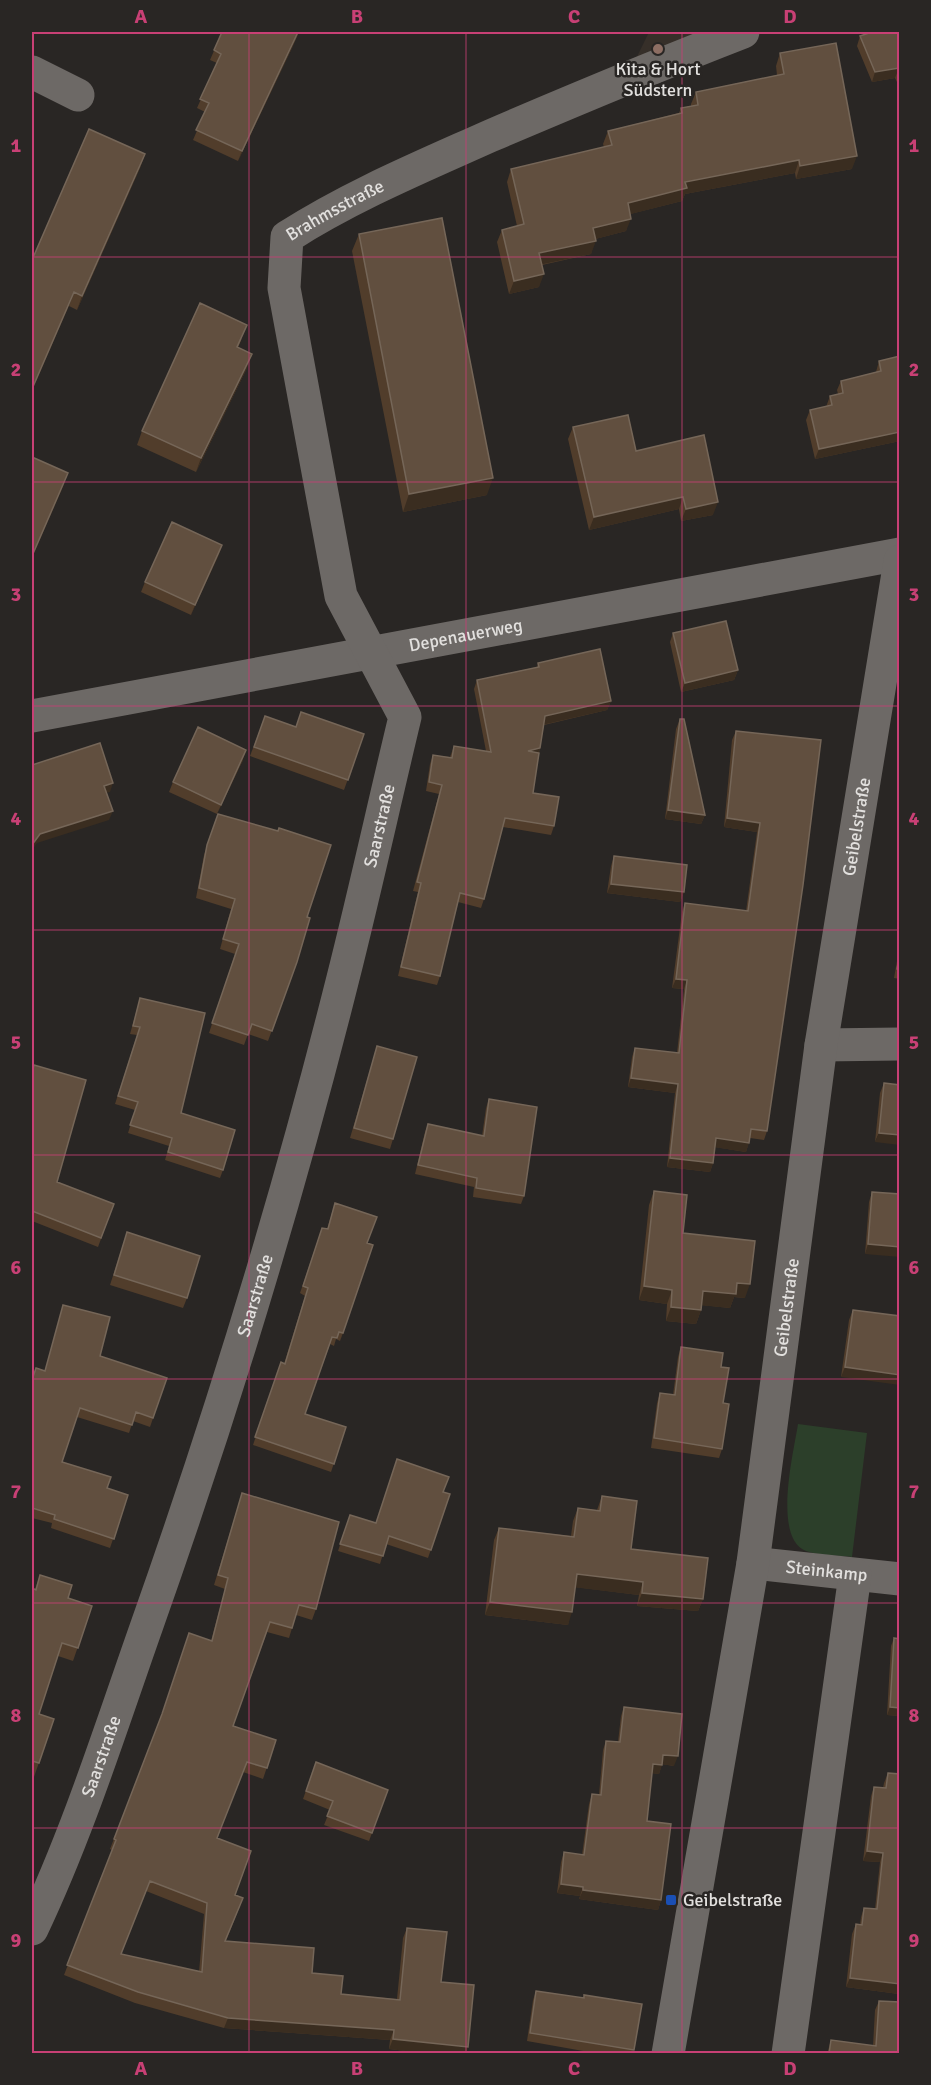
<svg xmlns="http://www.w3.org/2000/svg" width="931" height="2085" viewBox="0 0 931 2085" font-family="Signika,sans-serif">
<style>
.built{fill:#362f29}
.green{fill:#2c3f2a}
.lines{fill:none;stroke-linecap:round;stroke-linejoin:round}
.minor{stroke:#6d6966;stroke-width:33}
.wall{fill:#513d2b;fill-rule:evenodd}
.shaded-wall{fill:#3a2d20}
.building{fill:#614f3f;stroke:#756658;stroke-width:1.5;fill-rule:evenodd}
.grid{fill:none;stroke:#c84075;stroke-width:1.5;stroke-opacity:0.55}
.education-dot{fill:#8d6e63;stroke:#292624;stroke-width:2}
.transit-dot{fill:#1a4fb4;stroke:#292624;stroke-width:2}
.labels{text-anchor:middle;dominant-baseline:central;stroke-width:5;stroke-linejoin:round;paint-order:stroke}
.poi-label{font-size:18px;fill:#e2e0de;stroke:#292624}
.street-label{font-size:18px;fill:#e2e0de;stroke:#292624}
.neatline{fill:none;stroke:#c84075;stroke-width:2}
.grid-label{font-size:20px;text-anchor:middle;font-weight:bold;fill:#c84075}
</style>
<rect width="100%" height="100%" fill="#292624"/>
<!-- built -->
<path class="built" d="M649 32H720L632 67Z"/>
<!-- green -->
<path class="green" d="M798 1424 867 1433 852 1557C838 1555 819 1556 806 1551 772 1538 794 1451 798 1424Z"/>
<g class="lines">
<!-- minor -->
<g class="minor">
<path d="M32 72 78 95"/>
<path id="s1" d="M32 716 900 554"/>
<path d="M821 1045 900 1044"/>
<path id="s2" d="M753 1563 900 1579"/>
<path id="s3" d="M32 1929C78 1832 111 1727 147 1625 222 1413 288 1197 343 978 365 891 384 804 405 717L341 596 284 288 287 237C351 196 421 167 490 136 574 100 658 65 743 32"/>
<path id="s4" d="M668 2054 753 1563 821 1045 900 561"/>
<path d="M788 2054 855 1575"/>
</g>
</g>
<!-- wall -->
<path class="wall" d="M222 32H299L292 48 238 161 193 140 205 112 197 108 217 63 210 60Z
M900 32V88L895 78 872 82 857 46 860 36Z
M780 53 852 169 796 179 795 173 685 194 682 201 630 214 626 231 595 239 591 254 542 265 539 287 509 294 497 242 502 230 517 226 507 182 511 169 604 147 603 144 608 131 679 113 681 108 691 106V104L696 92 777 75 776 66Z
M145 154 140 168 77 310 69 306 32 260Z
M359 234 487 495 403 512 352 251Z
M242 338 238 348 247 368 196 472 137 445 142 431Z
M900 356V441L815 459 806 420 810 410 826 407 830 396 838 394 837 390 841 381 876 372 879 361Z
M573 427 636 451 713 515 681 521 679 509 589 530 568 439Z
M222 545 191 615 141 592 145 582Z
M673 633 738 670 734 680 681 692 670 642Z
M538 663 611 701 607 710 544 725 539 753 533 793 554 826 551 835 503 827 484 899 481 908 458 902 440 976 437 985 398 976 418 892 413 891 439 794 426 791 430 764 433 755 450 757 454 746 486 751 474 689 477 680 537 667Z
M265 716 296 727 364 734 344 790 250 756Z
M680 719 705 815 701 824 665 819 676 729Z
M736 731 821 740 767 1131 764 1140 750 1138 746 1152 715 1147 713 1163 710 1172 667 1167 675 1093 628 1087 632 1057 635 1048 677 1053 684 989 672 988 682 912 685 903 746 911 757 832 724 827 732 740Z
M243 760 217 814 169 792 173 782Z
M218 814 307 917 297 962 268 1041 248 1034 244 1045 209 1033 235 954 220 949 231 909 196 898 204 855Z
M614 856 684 892 680 902 607 893 611 866Z
M900 944V979L894 978Z
M140 998 181 1113 223 1170 220 1178 165 1160 169 1146 128 1133 135 1110 115 1104 137 1035 130 1034Z
M377 1046 393 1139 390 1149 350 1138Z
M34 1065 57 1182 114 1204 98 1247 32 1221V1071Z
M884 1083 900 1085 875 1142 880 1093Z
M489 1099 524 1196 521 1204 473 1197 474 1187 415 1174 425 1132 428 1124 482 1136 486 1108Z
M654 1191 683 1233 745 1298 734 1297 730 1308 702 1305 701 1310 696 1324 666 1321 667 1304 639 1300 649 1205Z
M872 1192 900 1194 865 1254 869 1202Z
M335 1203 367 1243 343 1333 340 1341 336 1339 334 1346 330 1344 305 1414 346 1427 331 1472 253 1445 281 1362 284 1364 305 1296 300 1293 322 1228 327 1229Z
M127 1232 187 1298 183 1308 110 1285Z
M63 1305 100 1356 167 1378 150 1427 133 1421 129 1433 77 1417 62 1462 107 1488 128 1495 110 1548 51 1528 52 1523 32 1518V1380L45 1371Z
M853 1310 900 1316 841 1377 849 1320Z
M681 1347 721 1367 723 1403 722 1449 719 1458 651 1448 657 1403 660 1393 673 1395 678 1357Z
M443 1492 450 1494 428 1558 386 1544 380 1564 338 1551 350 1515 376 1523Z
M242 1493 316 1609 312 1620 296 1615 289 1638 267 1632 233 1726 276 1740 263 1779 243 1772 217 1838 235 1895 243 1898 226 1941 312 1973 341 1994 397 1999 403 1938 407 1928 441 1982 466 2054H431L389 2049 390 2040 224 2028 135 2003 64 1975 112 1850 110 1849 160 1720 211 1641 225 1589 214 1585ZM146 1891 204 1914 199 1972 121 1954Z
M602 1496 631 1549 703 1599 698 1611 637 1606 639 1595 575 1587 568 1625 485 1615 494 1540 499 1528 571 1536 573 1521 578 1508 597 1510Z
M40 1575 68 1598 92 1606 73 1661 58 1656 39 1714 54 1719 34 1777 32 1776V1588L35 1589Z
M894 1638 900 1716 887 1715 891 1646Z
M624 1707 674 1766 662 1764 659 1774 652 1773 647 1821 661 1900 658 1910 579 1899 580 1896 557 1893 561 1862 564 1852 582 1855 589 1804 592 1794 599 1795 603 1750 606 1741 618 1742 621 1716Z
M316 1762 388 1790 369 1841 324 1825 330 1810 303 1799Z
M888 1773 900 1774 899 1994 846 1987 852 1934 856 1924 860 1925 861 1917 864 1908 875 1909 880 1862 863 1861 871 1796 874 1787 883 1788 884 1783Z
M536 1991 583 1998 584 1995 634 2050 633 2054H600L527 2041 533 2000Z
M879 2001 900 2054H827L831 2040 873 2046 875 2010Z"/>
<!-- shaded-wall -->
<path class="shaded-wall" d="M298 32 292 48 238 161 242 151Z
M899 68 895 78 872 82 875 72Z
M145 154 140 168 77 310 82 296Z
M857 156 852 169 796 179 800 166Z
M799 160 795 173 685 194 682 201 623 216 628 203 685 182Z
M631 219 626 231 588 241 593 228Z
M596 241 591 254 534 266 539 253Z
M544 274 539 287 509 294 514 281Z
M74 292 69 306 32 391V389Z
M252 354 247 368 196 472 201 458Z
M900 432V441L815 459 819 449Z
M68 473 63 487 32 558V556Z
M493 478 487 495 403 512 409 494Z
M683 497 679 509 589 530 594 517Z
M718 502 713 515 681 521 686 509Z
M222 545 219 555 191 615 195 605Z
M738 670 734 680 681 692 685 683Z
M611 701 607 710 542 725 545 716Z
M540 748 537 757 528 751Z
M246 750 243 760 217 814 221 805Z
M113 783 110 792 101 794 104 786Z
M668 810 705 815 701 824 665 819Z
M113 811 109 820 37 843 32 850V845L40 834Z
M727 818 760 823 757 832 724 827Z
M611 884 684 892 680 902 607 893Z
M676 979 687 980 684 989 672 988Z
M631 1078 678 1084 675 1093 628 1087Z
M879 1133 900 1135V1145L875 1142Z
M716 1138 749 1143 746 1152 713 1147Z
M670 1158 713 1163 710 1172 667 1167Z
M868 1244 900 1247V1257L865 1254Z
M737 1283 750 1284 745 1298 734 1297 730 1308 698 1305 703 1291Z
M644 1286 672 1290 667 1304 639 1300Z
M671 1307 701 1310 696 1324 666 1321Z
M845 1367 900 1375V1385L841 1377Z
M577 1574 643 1582 639 1595 572 1587Z
M642 1593 703 1599 698 1611 637 1606Z
M490 1602 572 1612 568 1625 485 1615Z
M890 1707 900 1708V1716L887 1715Z
M663 1755 678 1756 674 1766 660 1764Z
M653 1764 662 1765 659 1774 649 1773Z
M867 1851 883 1853 880 1862 863 1861Z
M561 1884 583 1887 580 1896 557 1893Z
M583 1890 661 1900 658 1910 579 1899Z
M850 1978 900 1984V1993L899 1994 846 1987Z
M228 2018 394 2030 390 2040 224 2028Z
M393 2039 468 2047 466 2054H431L389 2049Z"/>
<!-- building -->
<path class="building" d="M222 32H298L242 151 196 130 209 103 200 99 221 54 214 50Z
M872 32H900V70L899 68 875 72 860 36Z
M836 43 857 156 800 166 799 160 685 182 687 188 628 203 631 219 593 228 596 241 539 253 544 274 514 281 502 230 524 224 511 169 612 145 608 131 682 113 681 108 698 105 696 92 784 74 780 53Z
M89 129 145 154 82 296 74 292 32 389V260Z
M442 218 493 478 409 494 359 234Z
M200 303 247 325 237 347 252 354 201 458 142 431Z
M900 356V432L819 449 810 410 832 405 830 396 843 393 841 381 881 371 879 361Z
M628 415 636 451 704 435 718 502 686 509 683 497 594 517 573 427Z
M32 457 68 473 32 556Z
M172 522 222 545 195 605 145 582Z
M726 621 738 670 685 683 673 633Z
M600 649 611 701 545 716 540 748 528 751 539 753 533 793 559 797 554 826 505 818 484 899 460 893 440 976 401 967 421 883 417 882 442 785 429 782 433 755 452 758 454 746 491 752 477 680 539 667 538 663Z
M301 712 364 734 348 780 254 747 265 716 296 727Z
M680 719H684L705 815 668 810Z
M198 727 246 750 221 805 173 782Z
M736 731 821 740 803 885 767 1131 751 1129 749 1143 716 1138 713 1163 670 1158 678 1084 631 1078 635 1048 679 1053 687 980 676 979 685 903 748 911 760 823 727 818Z
M100 743 113 783 104 786 113 811 40 834 32 845V765Z
M218 814 278 831 279 828 331 845 307 917 310 918 297 962 272 1031 252 1024 248 1035 212 1023 239 944 223 939 235 899 199 888 207 845Z
M614 856 687 865 684 892 611 884Z
M900 953V970L897 969Z
M140 998 205 1013 181 1113 235 1130 223 1170 168 1152 172 1138 130 1125 138 1102 118 1096 140 1027 133 1026Z
M377 1046 417 1057 393 1139 354 1128Z
M34 1065 86 1080 57 1182 114 1204 101 1238 32 1211V1073Z
M884 1083 900 1085V1135L879 1133Z
M489 1099 537 1107 524 1196 476 1188 477 1178 418 1165 428 1124 484 1136Z
M654 1191 687 1195 683 1233 755 1241 750 1284 737 1283 736 1294 703 1291 701 1310 671 1307 672 1290 644 1286Z
M872 1192 900 1194V1247L868 1244Z
M335 1203 377 1217 367 1243 373 1245 343 1333 339 1332 337 1338 332 1337 305 1414 346 1427 334 1464 255 1437 281 1362 285 1364 308 1288 303 1286 322 1228 328 1229Z
M127 1232 200 1256 187 1298 114 1275Z
M63 1305 110 1317 100 1356 167 1378 153 1418 136 1412 132 1425 80 1408 62 1462 111 1477 107 1488 128 1495 114 1539 54 1519 55 1515 32 1508V1380L36 1368 45 1371Z
M853 1310 900 1316V1375L845 1367Z
M681 1347 723 1353 721 1367 729 1368 723 1403 729 1404 722 1449 654 1438 660 1393 675 1395Z
M397 1459 449 1477 443 1492 450 1494 431 1550 389 1536 383 1556 340 1544 350 1515 376 1523Z
M242 1493 339 1522 316 1609 299 1605 292 1628 270 1622 233 1726 276 1740 267 1768 247 1762 217 1838 251 1851 235 1895 243 1898 225 1941 314 1948 312 1973 343 1976 341 1994 400 2000 407 1928 447 1932 441 1982 474 1985 468 2047 393 2039 394 2030 228 2018 138 1992 67 1965 116 1840 114 1839 162 1714 189 1633 212 1641 228 1578 218 1575ZM150 1881 207 1903 202 1972 121 1954Z
M602 1496 637 1501 631 1549 708 1558 703 1599 642 1593 643 1582 577 1574 572 1612 490 1602 499 1528 574 1537 578 1508 600 1511Z
M40 1575 72 1585 68 1598 92 1606 78 1648 62 1643 39 1714 54 1719 39 1763 32 1761V1588L36 1590Z
M894 1638 900 1639V1708L890 1707Z
M624 1707 682 1714 678 1756 663 1755 662 1765 653 1764 647 1821 671 1824 661 1900 583 1890V1887L561 1884 564 1852 584 1855 592 1794 601 1795 606 1741 620 1742Z
M316 1762 388 1790 372 1833 327 1816 333 1801 306 1791Z
M888 1773 900 1774V1984L850 1978 856 1924 862 1925 864 1908 877 1909 883 1853 867 1851 874 1787 886 1788Z
M536 1991 584 1998V1995L642 2004 634 2050 530 2033Z
M879 2001 900 2002V2054H829L831 2040 876 2046Z"/>
<!-- grid -->
<path class="grid" d="M249 32V2054M466 32V2054M682 32V2054M32 257H900M32 482H900M32 706H900M32 930H900M32 1155H900M32 1379H900M32 1603H900M32 1828H900"/>
<!-- markers -->
<circle class="education-dot" cx="658" cy="49" r="6"/>
<rect class="transit-dot" x="665" y="1894" width="12" height="12" rx="3"/>
<g class="labels">
<!-- poi labels -->
<g class="poi-label">
<text x="658" y="69">Kita &amp; Hort<tspan x="658" dy="21">Südstern</tspan></text>
<text x="683" y="1900" text-anchor="start">Geibelstraße</text>
</g>
<!-- street labels -->
<g class="street-label">
<text stroke="none"><textPath href="#s3" startOffset="1826">Brahmsstraße</textPath></text>
<text stroke="none"><textPath href="#s1" startOffset="441">Depenauerweg</textPath></text>
<text stroke="none"><textPath href="#s3" startOffset="1158">Saarstraße</textPath></text>
<text stroke="none"><textPath href="#s4" startOffset="1242">Geibelstraße</textPath></text>
<text stroke="none"><textPath href="#s3" startOffset="672">Saarstraße</textPath></text>
<text stroke="none"><textPath href="#s4" startOffset="756">Geibelstraße</textPath></text>
<text stroke="none"><textPath href="#s2" startOffset="74">Steinkamp</textPath></text>
<text stroke="none"><textPath href="#s3" startOffset="186">Saarstraße</textPath></text>
</g>
</g>
<!-- border -->
<rect width="931" height="2085" fill="none" stroke="#292624" stroke-width="66"/>
<rect x="33" y="33" width="865" height="2019" class="neatline"/>
<g class="grid-label">
<text x="141" y="23">A</text>
<text x="357" y="23">B</text>
<text x="574" y="23">C</text>
<text x="790" y="23">D</text>
<text x="16" y="152">1</text>
<text x="914" y="152">1</text>
<text x="16" y="376">2</text>
<text x="914" y="376">2</text>
<text x="16" y="601">3</text>
<text x="914" y="601">3</text>
<text x="16" y="825">4</text>
<text x="914" y="825">4</text>
<text x="16" y="1049">5</text>
<text x="914" y="1049">5</text>
<text x="16" y="1274">6</text>
<text x="914" y="1274">6</text>
<text x="16" y="1498">7</text>
<text x="914" y="1498">7</text>
<text x="16" y="1722">8</text>
<text x="914" y="1722">8</text>
<text x="16" y="1947">9</text>
<text x="914" y="1947">9</text>
<text x="141" y="2075">A</text>
<text x="357" y="2075">B</text>
<text x="574" y="2075">C</text>
<text x="790" y="2075">D</text>
</g>
</svg>
